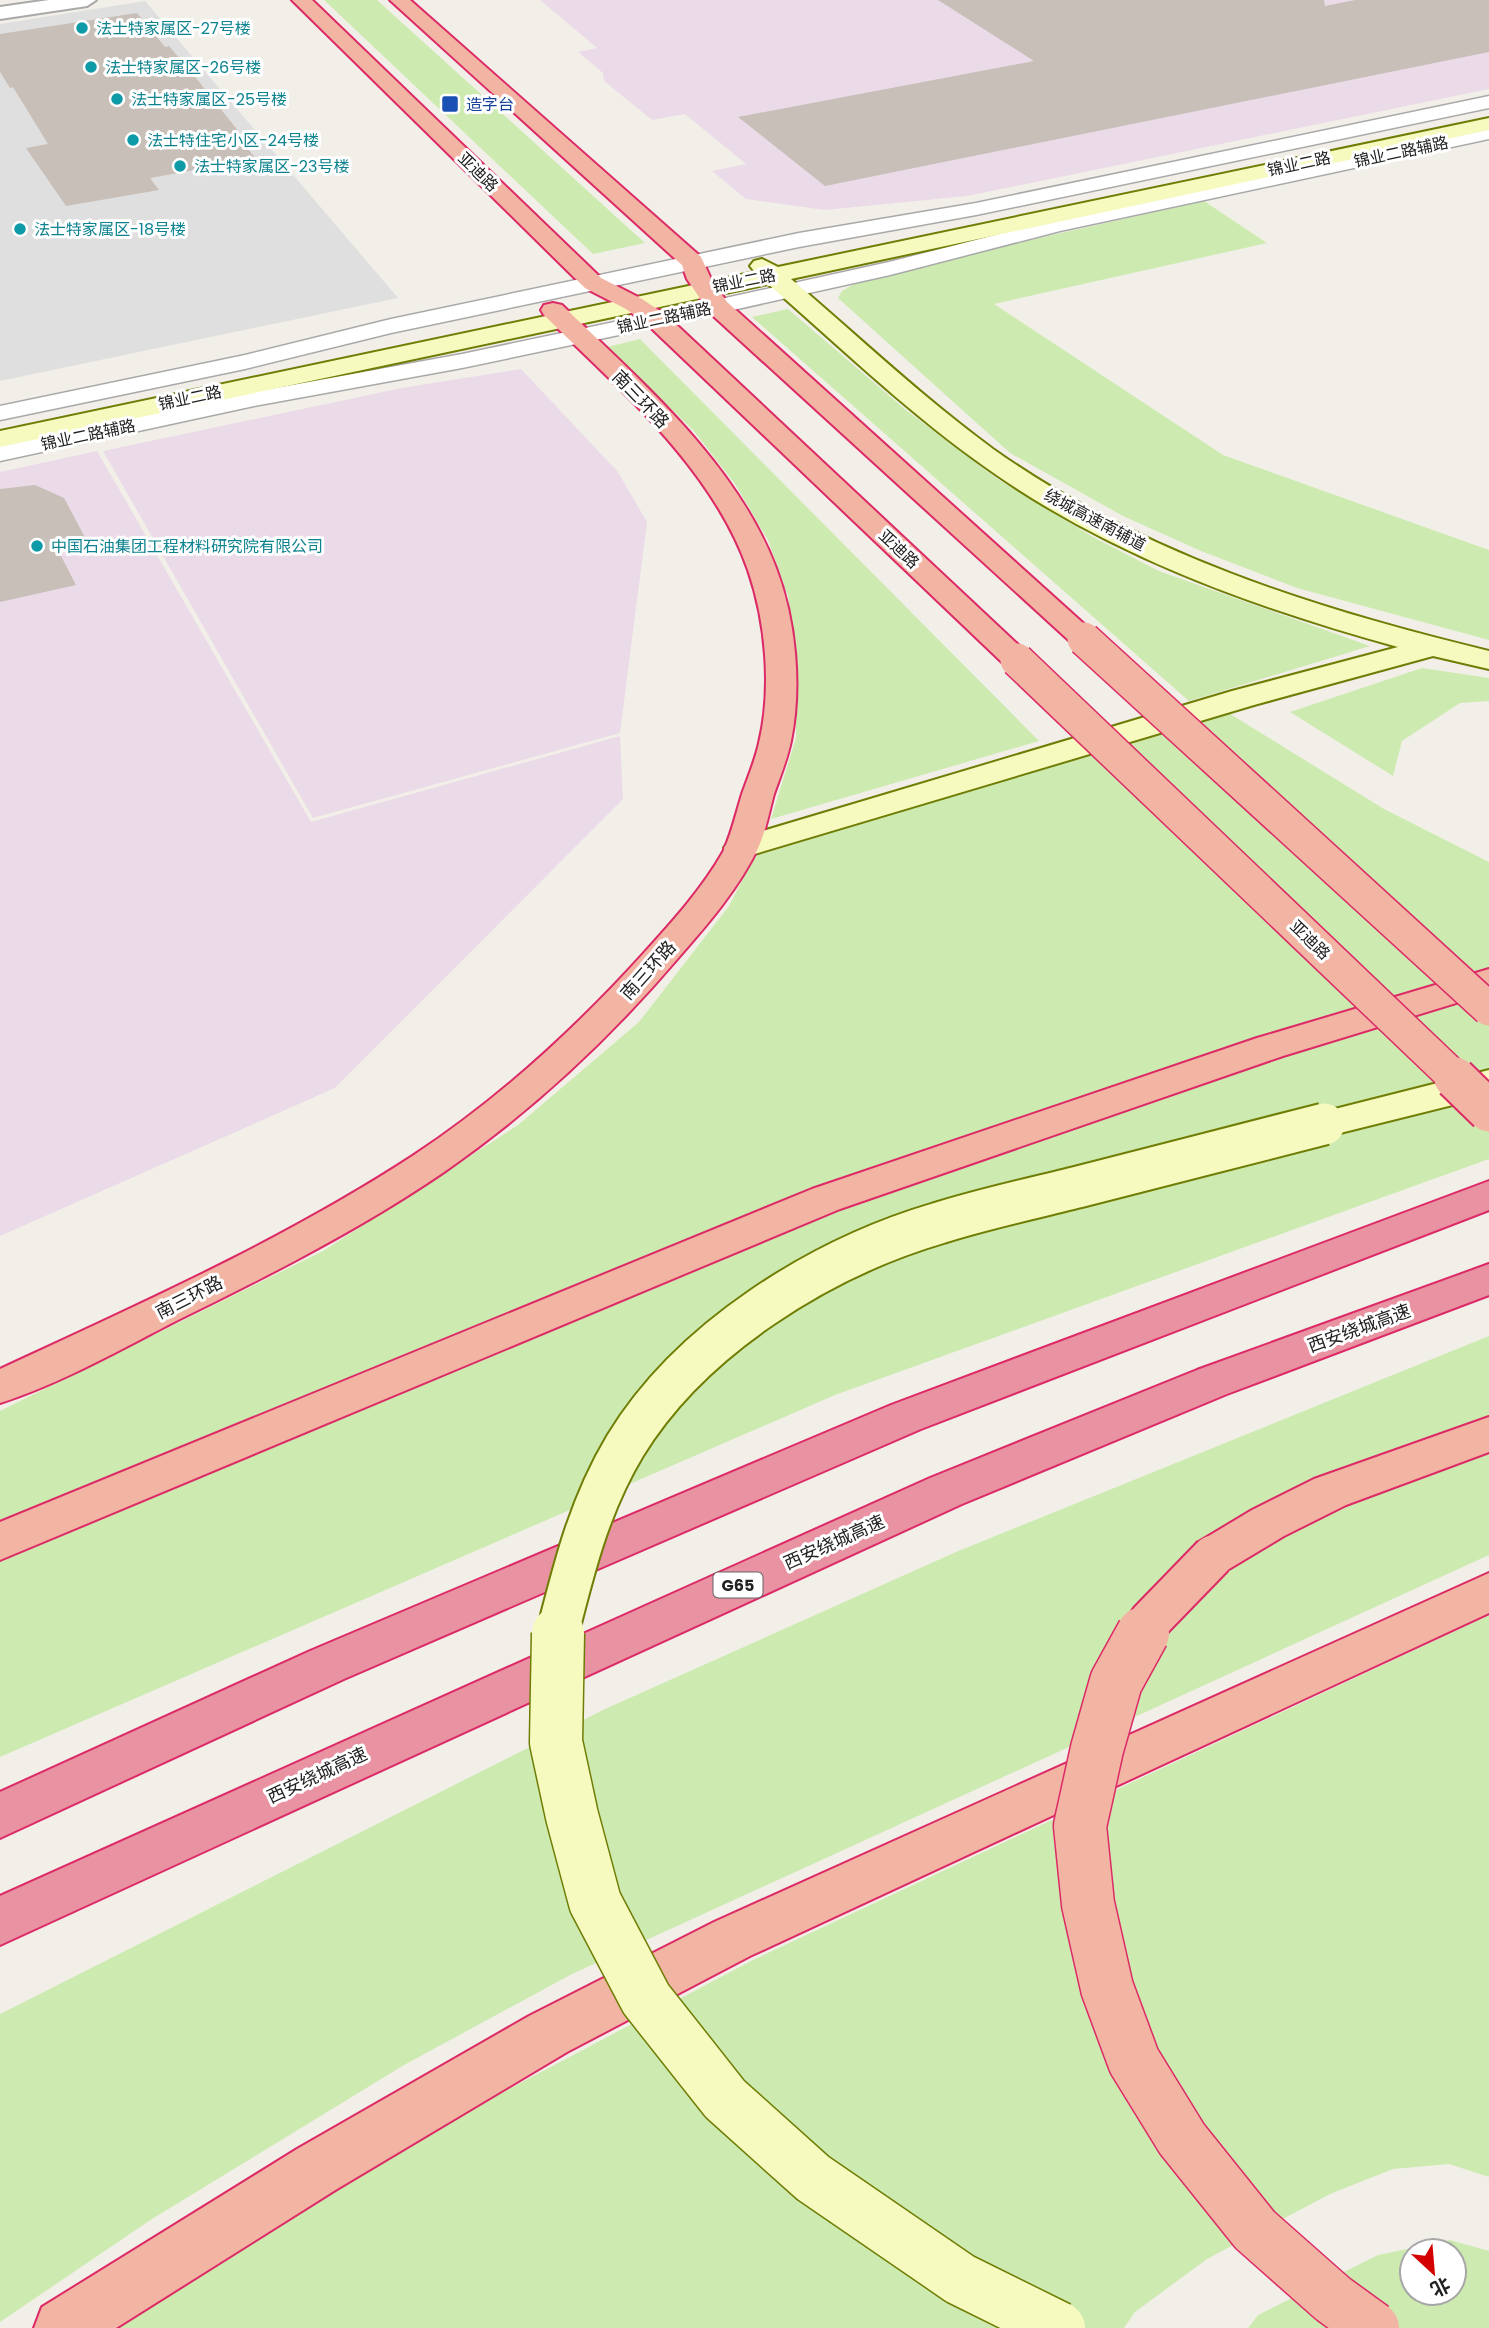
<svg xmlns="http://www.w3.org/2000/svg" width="1489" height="2328" viewBox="0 0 1489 2328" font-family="Poppins,'Noto Sans SC',sans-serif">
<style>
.residential{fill:#e0dfdf}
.industrial{fill:#ebdbe8}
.grass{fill:#cdebb0;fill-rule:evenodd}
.building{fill:#c7bfb8}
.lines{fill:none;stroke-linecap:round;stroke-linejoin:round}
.minor-casing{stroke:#a9a9a9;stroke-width:3}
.tertiary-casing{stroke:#a9a9a9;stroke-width:4}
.secondary-casing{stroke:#707d05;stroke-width:4}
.trunk-casing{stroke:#dc2a67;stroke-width:4}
.motorway-casing{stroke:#dc2a67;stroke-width:4}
.minor{fill:#fff;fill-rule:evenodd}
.tertiary{fill:#fff;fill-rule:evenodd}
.secondary{fill:#f7fabf;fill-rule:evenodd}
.trunk{fill:#f2b4a3;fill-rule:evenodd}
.motorway{fill:#e892a2;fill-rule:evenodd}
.secondary-bridge-far1-casing{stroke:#707d05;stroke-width:45;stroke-linecap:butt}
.secondary-bridge-casing{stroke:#707d05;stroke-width:55;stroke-linecap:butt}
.trunk-bridge-far2-casing{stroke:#dc2a67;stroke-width:36;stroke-linecap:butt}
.trunk-bridge-far1-casing{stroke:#dc2a67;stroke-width:45;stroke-linecap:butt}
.trunk-bridge-casing{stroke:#dc2a67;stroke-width:55;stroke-linecap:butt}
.secondary-bridge-far1{stroke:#f7fabf;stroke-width:41}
.secondary-bridge{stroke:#f7fabf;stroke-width:52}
.trunk-bridge-far2{stroke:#f2b4a3;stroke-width:33}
.trunk-bridge-far1{stroke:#f2b4a3;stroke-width:41}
.trunk-bridge{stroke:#f2b4a3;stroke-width:52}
.culture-dot{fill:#0f9aa8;stroke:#fff;stroke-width:2.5}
.transit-dot{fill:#1a4fb4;stroke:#fff;stroke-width:2.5}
.labels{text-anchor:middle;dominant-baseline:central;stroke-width:6;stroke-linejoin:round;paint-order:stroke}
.far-culture-label{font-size:16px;fill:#0d838f;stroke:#fff;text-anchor:start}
.far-transit-label{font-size:16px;fill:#164399;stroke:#fff;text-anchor:start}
.far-street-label{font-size:16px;fill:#222;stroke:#fff}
.shield{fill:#fff;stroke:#646464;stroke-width:2}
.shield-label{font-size:16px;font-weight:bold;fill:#222}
.street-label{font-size:18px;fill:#222;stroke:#fff}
</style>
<rect width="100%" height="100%" fill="#f2efe9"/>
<!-- residential -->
<path class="residential" d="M145 1 398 298 0 381V24Z"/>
<!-- industrial -->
<path class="industrial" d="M540 0H1489V89L967 196 825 210 746 199 712 171 746 164 685 114 652 120 604 81 603 73 578 52 597 48Z
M521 369 618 472 647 522 620 733 313 818 103 451 402 388Z
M97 451 311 822 620 736 623 799 335 1088 0 1236V472Z"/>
<!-- grass -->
<path class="grass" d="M324 0H377L645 243 593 254Z
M1204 201 1267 243 994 304 1223 455 1489 550V640L1297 588 1201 551 1123 516 1010 453 838 298 842 291 854 284 1039 238Z
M788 309 906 410 996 478 1093 537 1159 571 1370 646 1189 701 752 317Z
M640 339 1039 741 771 819 796 738V656L788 596 768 540 735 484 693 430 607 347Z
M1422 668 1489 678V701L1460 703 1402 741 1393 776 1290 712Z
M1227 712 1384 809 1489 862V1159L835 1395 0 1757V1411L323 1251 518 1125 639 1022 729 906 755 855Z
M1489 1336V1555L572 1974 404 2065 152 2219 0 2322V2014L605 1709 956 1552Z
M1489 1615V2177L1449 2164 1393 2169 1330 2194 1207 2259 1135 2312 1124 2328H111L456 2117 751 1961Z
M1450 2240 1489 2251V2328H1248L1258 2315 1378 2255ZM1412 2251H1454V2293H1412Z"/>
<!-- building -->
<path class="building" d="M938 0H1324L1325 6 1355 0H1489V52L825 186 738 117 1034 61Z
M137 13 165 47 169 46 196 78 239 132H235L256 159 150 178 159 190 66 206 26 148 48 144 13 87 10 88 0 72V34Z
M35 485 64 498 88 543 58 550 76 585 0 602V489Z"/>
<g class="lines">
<defs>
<path id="minor" d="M1489 96V108L976 215 799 247 391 333 245 369 0 420V406L245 355 391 319 799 233 976 203Z
M1489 127V139L1060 231 890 275 657 327 462 368 254 406 0 461V445L254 392 462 354 657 313 889 262 1058 219Z"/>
<path id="tertiary" d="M49 0H96L87 6 0 19V7Z"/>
<path id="secondary" d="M1489 118V130L791 279C858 336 922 397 993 449 1141 554 1315 609 1489 651V669L1433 656 1254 705 741 858 729 855 724 848 729 841 1232 691 1398 647C1249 606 1100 552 974 459 901 406 836 343 768 284L0 447V431L755 272 750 266 754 261 762 259 778 267Z
M1489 1070V1096L1324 1137 1311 1133 1305 1124 1311 1115Z"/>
<path id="trunk" d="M292 0H312L601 278 642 299 666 315 1028 654 1032 660 1028 666 1017 669 1006 666 648 325 626 309 585 288Z
M390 0H410L701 257 711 279 727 302 1094 633 1099 639 1094 645 1084 648 1074 645 709 312 687 279 682 265Z
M553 303 562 305C641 382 736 462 776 568 796 620 802 687 791 741 787 760 780 777 774 794 769 812 766 831 758 848 739 888 708 924 679 957 610 1038 532 1111 444 1172 362 1228 270 1275 180 1319 125 1347 58 1385 0 1403V1369C140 1304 284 1240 414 1155 499 1099 575 1029 643 954 672 922 702 889 723 852 732 833 736 813 742 794 748 777 755 761 759 743 772 689 766 622 748 570 712 467 620 390 544 315L541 310 544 305Z
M1489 969V993L1283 1056 840 1209 0 1560V1522L812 1189 1257 1038Z
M1489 1417V1452L1346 1505 1284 1536 1229 1569 1213 1575 1197 1569 1190 1556 1197 1543 1252 1510 1314 1479Z
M1489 1573V1613L750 1956 567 2052 337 2189 116 2328H34L42 2307 297 2149 529 2016 714 1922Z"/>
<path id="motorway" d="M1489 1181V1210L921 1429 344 1679 0 1838V1792L310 1651 891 1405Z
M1489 1264V1295L1227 1394 962 1504 0 1945V1896L930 1478 1197 1370Z"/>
</defs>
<!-- minor casing -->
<use href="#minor" class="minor-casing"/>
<!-- tertiary casing -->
<use href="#tertiary" class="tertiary-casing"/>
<!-- secondary casing -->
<use href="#secondary" class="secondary-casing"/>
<!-- trunk casing -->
<use href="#trunk" class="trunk-casing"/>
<!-- motorway casing -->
<use href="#motorway" class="motorway-casing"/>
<!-- minor -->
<use href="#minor" class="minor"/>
<!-- tertiary -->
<use href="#tertiary" class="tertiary"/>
<!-- secondary -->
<use href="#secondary" class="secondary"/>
<!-- trunk -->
<use href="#trunk" class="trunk"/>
<!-- motorway -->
<use href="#motorway" class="motorway"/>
<defs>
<path id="secondary-bridge-far1" d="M557 1635C574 1568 589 1506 625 1446 690 1339 820 1258 939 1223 986 1208 1035 1198 1082 1186 1163 1165 1243 1145 1324 1124"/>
<path id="secondary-bridge" d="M558 1633 556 1742 572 1816 595 1902 646 1999 725 2099 813 2178 960 2279 1059 2328"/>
<path id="trunk-bridge-far2" d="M1084 639 1489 1009
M1017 660 1457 1080"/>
<path id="trunk-bridge-far1" d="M1455 1078 1489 1111
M1142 1635 1150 1621 1213 1556"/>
<path id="trunk-bridge" d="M1143 1633 1116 1682 1097 1749 1080 1826 1088 1904 1107 1988 1134 2061 1182 2139 1255 2230 1333 2299 1373 2328"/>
</defs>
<!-- secondary-bridge-far1 casing -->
<use href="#secondary-bridge-far1" class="secondary-bridge-far1-casing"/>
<!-- secondary-bridge casing -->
<use href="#secondary-bridge" class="secondary-bridge-casing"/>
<!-- trunk-bridge-far2 casing -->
<use href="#trunk-bridge-far2" class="trunk-bridge-far2-casing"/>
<!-- trunk-bridge-far1 casing -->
<use href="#trunk-bridge-far1" class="trunk-bridge-far1-casing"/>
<!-- trunk-bridge casing -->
<use href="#trunk-bridge" class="trunk-bridge-casing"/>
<!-- secondary-bridge-far1 -->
<use href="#secondary-bridge-far1" class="secondary-bridge-far1"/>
<!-- secondary-bridge -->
<use href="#secondary-bridge" class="secondary-bridge"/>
<!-- trunk-bridge-far2 -->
<use href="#trunk-bridge-far2" class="trunk-bridge-far2"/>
<!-- trunk-bridge-far1 -->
<use href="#trunk-bridge-far1" class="trunk-bridge-far1"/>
<!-- trunk-bridge -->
<use href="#trunk-bridge" class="trunk-bridge"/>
</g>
<!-- markers -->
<g class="culture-dot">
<circle cx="82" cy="28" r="7"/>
<circle cx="91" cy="67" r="7"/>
<circle cx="117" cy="99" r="7"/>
<circle cx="133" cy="140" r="7"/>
<circle cx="180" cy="166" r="7"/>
<circle cx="20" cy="229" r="7"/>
<circle cx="37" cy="546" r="7"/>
</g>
<rect class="transit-dot" x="441" y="95" width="18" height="18" rx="3.5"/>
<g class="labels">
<!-- far-culture labels -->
<g class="far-culture-label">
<text x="96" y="28">法士特家属区-27号楼</text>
<text x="105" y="67">法士特家属区-26号楼</text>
<text x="131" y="99">法士特家属区-25号楼</text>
<text x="147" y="140">法士特住宅小区-24号楼</text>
<text x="194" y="166">法士特家属区-23号楼</text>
<text x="34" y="229">法士特家属区-18号楼</text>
<text x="51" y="546">中国石油集团工程材料研究院有限公司</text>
</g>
<!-- far-transit labels -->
<g class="far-transit-label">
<text x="466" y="104">造字台</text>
</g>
<!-- far-street labels -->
<g class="far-street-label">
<text transform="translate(1401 152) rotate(-12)">锦业二路辅路</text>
<text transform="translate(1299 164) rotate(-12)">锦业二路</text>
<text transform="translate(478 172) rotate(44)">亚迪路</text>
<text transform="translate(744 281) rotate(-11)">锦业二路</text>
<text transform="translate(664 318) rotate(-12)">锦业二路辅路</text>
<text transform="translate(190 398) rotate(-12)">锦业二路</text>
<text transform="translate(88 435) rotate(-12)">锦业二路辅路</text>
<text transform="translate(1095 520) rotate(28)">绕城高速南辅道</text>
<text transform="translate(899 549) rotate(43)">亚迪路</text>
<text transform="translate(1310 940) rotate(44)">亚迪路</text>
</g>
<!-- shield labels -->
<rect class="shield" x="713.5" y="1572.5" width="49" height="25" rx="5"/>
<g class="shield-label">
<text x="738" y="1585">G65</text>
</g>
<!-- street labels -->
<g class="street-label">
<text transform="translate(641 399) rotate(46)">南三环路</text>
<text transform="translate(648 970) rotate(-48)">南三环路</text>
<text transform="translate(189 1297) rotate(-27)">南三环路</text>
<text transform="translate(1359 1328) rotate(-20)">西安绕城高速</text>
<text transform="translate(834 1542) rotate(-24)">西安绕城高速</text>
<text transform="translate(317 1775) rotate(-25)">西安绕城高速</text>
</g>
</g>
<!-- north arrow -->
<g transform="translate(1433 2272) rotate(154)"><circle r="33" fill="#ffffff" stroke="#a7a7a7" stroke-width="2"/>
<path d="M0-5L12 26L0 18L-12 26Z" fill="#d40000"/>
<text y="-10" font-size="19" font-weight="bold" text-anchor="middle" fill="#222222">北</text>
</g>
</svg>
